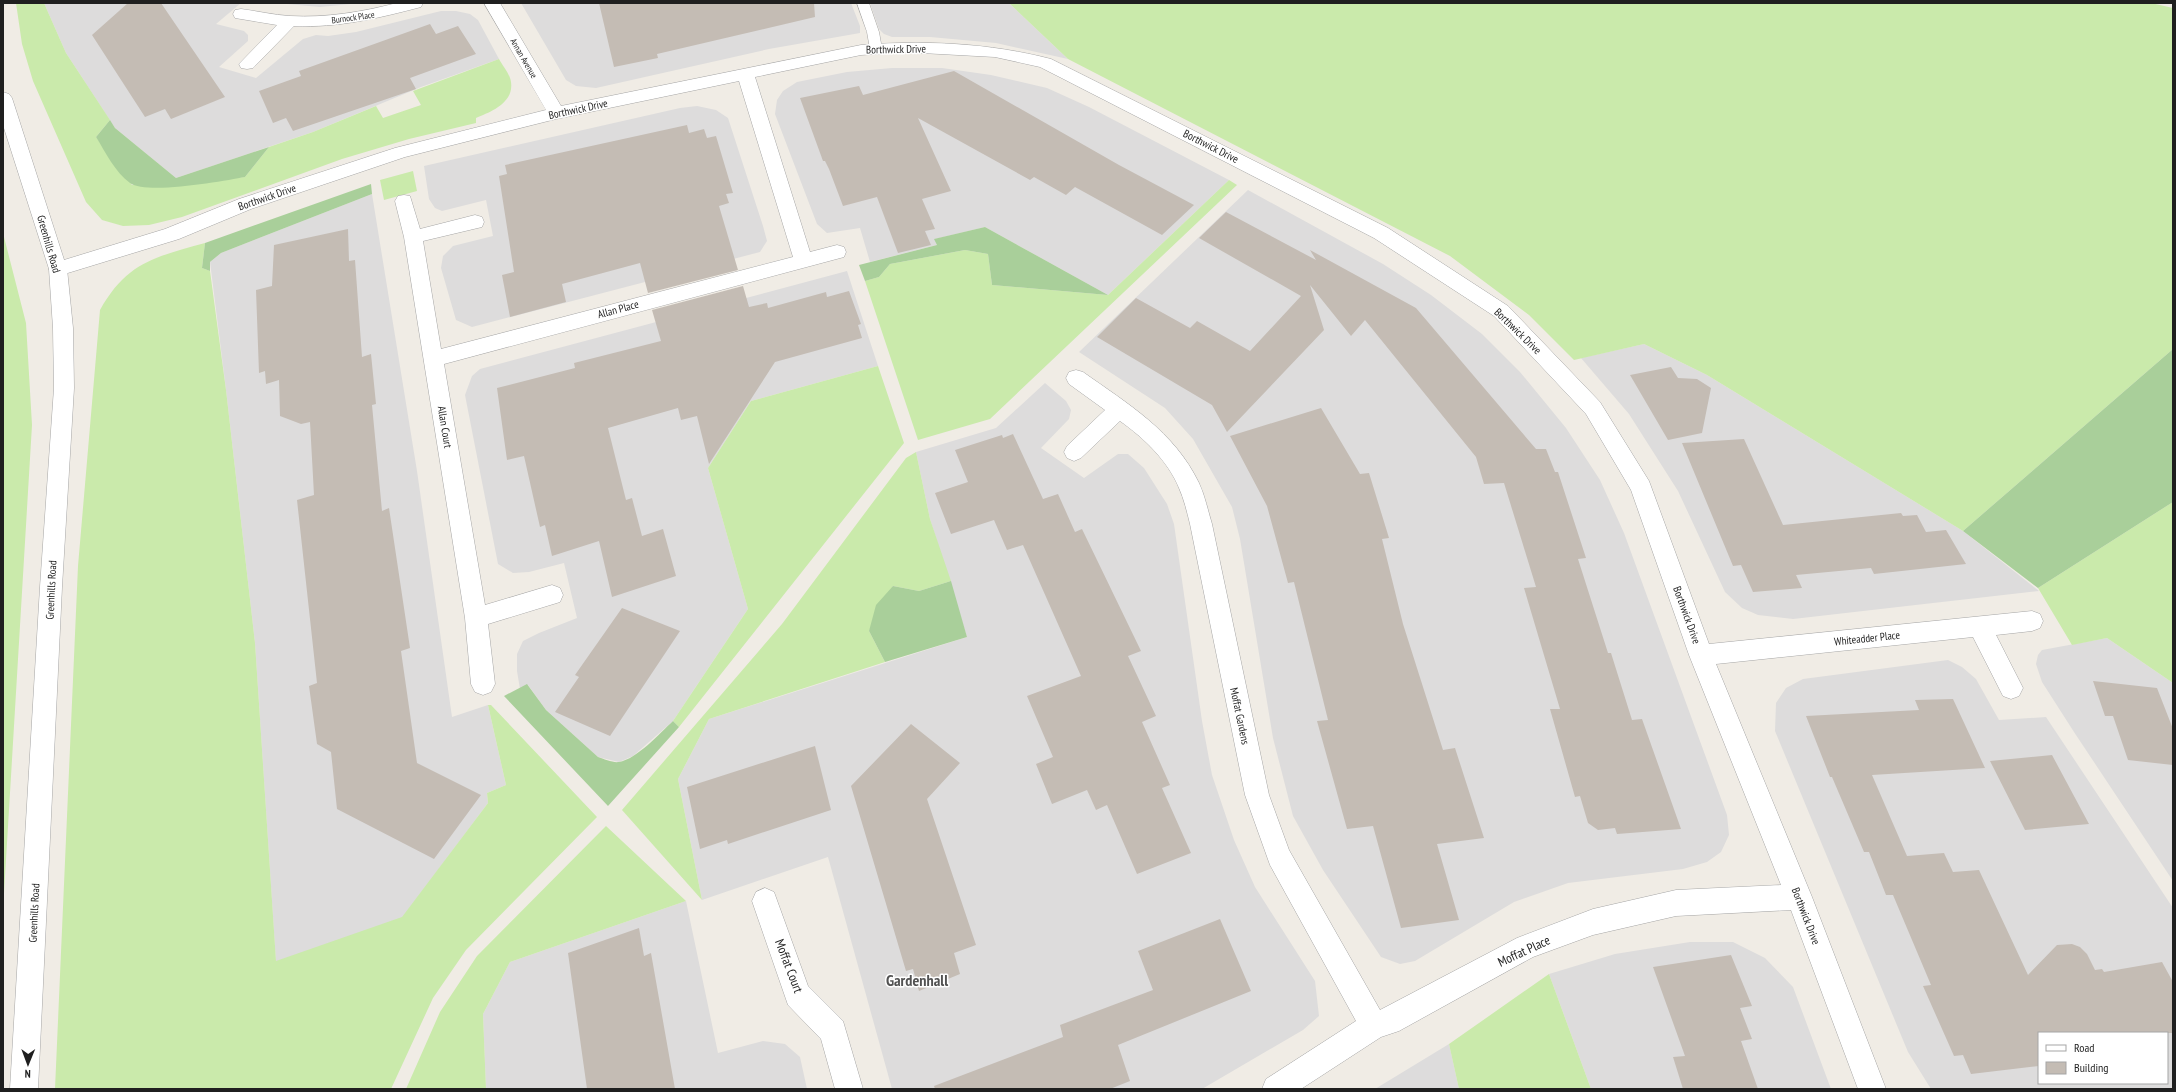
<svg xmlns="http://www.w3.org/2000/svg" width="2176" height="1092" viewBox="0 0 2176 1092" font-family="'PT Sans Narrow',sans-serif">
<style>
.residential{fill:#dddcdc;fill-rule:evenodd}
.grass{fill:#caeaab}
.forest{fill:#a9cf9a}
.building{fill:#c4bcb4}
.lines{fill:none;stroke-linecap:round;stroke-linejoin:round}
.service-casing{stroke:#a6a6a6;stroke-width:1}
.minor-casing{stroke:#a6a6a6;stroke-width:1}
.tertiary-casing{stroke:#a6a6a6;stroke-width:1}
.service{fill:#fff;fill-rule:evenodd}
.minor{fill:#fff;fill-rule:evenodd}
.tertiary{fill:#fff;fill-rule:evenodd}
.labels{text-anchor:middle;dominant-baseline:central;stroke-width:3;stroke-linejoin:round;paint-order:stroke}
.far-street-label{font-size:9px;fill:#1f1f1f;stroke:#fff}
.street-label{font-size:11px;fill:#1f1f1f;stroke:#fff}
.near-street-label{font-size:13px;fill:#1f1f1f;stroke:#fff}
.near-quarter-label{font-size:16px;font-weight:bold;fill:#525252;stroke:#fff}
</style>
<rect width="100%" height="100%" fill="#f0ece5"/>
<!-- residential -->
<path class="residential" d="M44 3H241L216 24 244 31 248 35V41L219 67 256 78 303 39 316 35 328 36 356 32 441 11H456L470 14 478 20 499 59 421 87 313 132 176 178 115 128 66 53Z
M276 3H361L320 7Z
M521 3H851L860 26V33L769 49 596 88 576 86 566 80Z
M870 3H1009L1068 59 996 43 930 37H892L884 34 879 29Z
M892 68H942L991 75 1047 88 1089 107 1229 180 1108 295 985 227 935 239 937 245 870 262 860 228 827 233 817 224 775 114 777 100 783 91 797 82 847 72Z
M697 106 716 110 728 118 763 226 767 241 760 252 472 327 456 320 441 268 443 256 453 246 493 236 486 200 442 211 435 208 429 199 424 166 680 108Z
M1248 190 1383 264 1431 295 1482 334 1520 372 1566 428 1600 480 1624 533 1727 815 1729 835 1721 852 1707 862 1683 869 1568 883 1514 902 1415 961 1400 964 1381 957 1323 870 1293 816 1273 738 1240 539 1232 507 1193 439 1165 408 1079 352Z
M372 194 417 471 452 717 488 705 506 785 487 793 488 803 402 918 276 962 255 643 226 390 210 262 221 253Z
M847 271 878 366 751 401 708 468 748 609 673 721 633 756 619 762 598 757 546 710 528 685 520 689 517 671V654L523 641 539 633 577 618 564 563 529 572 513 573 498 564 465 395 472 376 480 369Z
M1644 344 1707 375 1963 531 2039 591 1793 619 1758 615 1742 608 1725 592 1678 491 1629 414 1581 358Z
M1045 383 1066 401 1071 410 1069 419 1041 448 1084 478 1118 454H1128L1144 468 1167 504 1174 524 1202 721 1212 775 1234 840 1255 887 1315 981 1319 1016 1303 1030 1202 1089H892L828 857 702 900 678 779 709 719 967 637 930 519 916 452 996 428Z
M2107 638 2173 683V881L2074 732 2042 682 2036 664 2038 655 2042 650Z
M1948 660 1962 667 1976 679 1999 720 2046 717 2173 908V1089H1931L1908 1052 1775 731 1776 703 1786 688 1803 679ZM2039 1033H2167V1083H2039Z
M686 901 718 1053 763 1041 785 1044 800 1057 807 1089H486L483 1014 510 962Z
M1690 942H1733L1765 958 1793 987 1831 1089H1591L1549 974 1615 954Z
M1449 1044 1459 1089H1375Z"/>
<!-- grass -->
<path class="grass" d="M16 3H44L66 53 110 120 96 137 132 185 245 177 269 147 313 132 376 106 383 118 421 105 413 91 499 59C502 65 510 74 511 82 514 103 491 112 476 118V123L409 139 342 159 182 217 149 225 123 226 102 220 86 202 33 81 22 44Z
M1009 3H2151L2173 8V349L1963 531 1707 375 1644 344 1574 360 1529 315 1450 256 1068 59Z
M413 171 417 191 384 200 380 180Z
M1229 180 1237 185 990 419 918 440 865 281 879 277 890 264 965 250 988 254 992 285 1108 295Z
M3 233 26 323 32 425 3 910Z
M205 243 202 268 210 271 226 390 255 643 276 961 402 917 488 803 487 793 506 785 488 705H491L597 817 466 950 433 998 391 1089H55L78 566 100 310C127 262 155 257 205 243Z
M878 366 904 443 679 727 673 721 748 609 708 468 751 401Z
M916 452 930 519 951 581 919 591 893 586 869 631 885 662 709 719 678 779 702 900 622 810 782 624 906 458Z
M2173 502V683L2107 638 2072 645 2038 588Z
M606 826 686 901 510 962 483 1014 486 1089H406L440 1012 477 956Z
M1549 974 1591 1089H1459L1449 1044Z"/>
<!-- forest -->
<path class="forest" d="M110 120 115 128 176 178 269 147 245 177C223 181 147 195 130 183 115 172 106 153 96 137Z
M371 184 372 194 221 253 210 262V271L202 268 205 243Z
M985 227 1108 295 992 285 988 254 965 250 890 264 879 277 865 281 859 265 937 245 934 239Z
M2173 349V502L2038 588 1963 531Z
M951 581 967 637 885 662 869 631 876 605 893 586 919 591Z
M527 684 546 710 598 757C604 759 613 763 619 762 637 759 660 733 673 721L679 727 608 806 504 696Z"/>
<!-- building -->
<path class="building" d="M128 3H161L225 97 171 119 165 109 145 117 92 35Z
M599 3H814L815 17 657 54 658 58 614 67Z
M430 24 436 34 458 26 476 54 410 78 416 89 293 131 286 118 273 123 259 91 301 76 299 71Z
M954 71 1119 165 1194 205 1162 235 1075 187 1066 195 1034 177 1030 180 918 118 951 191 922 199 935 229 925 231 931 245 898 253 877 197 843 206 829 169 825 161H823L800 98 859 86 863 95Z
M687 125 689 133 704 129 707 138 716 136 733 193 726 194 729 203 719 206 738 270 648 293 640 263 562 284 566 302 510 317 502 275 514 272 499 176 507 174 505 165Z
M1226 212 1316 260 1310 250 1416 308 1536 449H1546L1555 472H1558L1586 558 1578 559 1608 653H1611L1632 720 1642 719 1681 829 1617 834 1615 828 1598 830 1588 823 1580 796 1575 797 1550 709H1560L1524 588 1536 587 1504 483 1484 484 1476 457 1365 320 1351 336 1310 285 1324 330 1227 432 1212 405 1097 337 1136 298 1190 328 1197 321 1250 351 1301 296 1199 238Z
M348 229 349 261 355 260 362 357 371 354 376 404 372 405 382 511 389 508 410 648 401 651 417 763 481 795 434 859 337 809 331 752 317 744 309 686 317 683 297 500 314 495 310 422 301 424 280 416 279 380 266 384 265 371 259 373 256 290 272 286 274 245Z
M743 286 749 307 767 303 768 308 826 292 827 297 849 291 861 324 858 325 862 338 775 362 709 464 697 416 681 420 678 408 608 428 626 500 632 498 642 536 663 529 676 576 612 597 599 541 552 556 545 525 540 527 524 456 507 460 497 388 575 368 574 363 661 341 652 310Z
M1671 367 1678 378 1697 379 1711 388 1702 433 1668 440 1630 375Z
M1321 408 1360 474 1369 473 1389 538 1382 539 1403 624 1443 750 1455 748 1484 838 1437 844 1459 920 1401 928 1373 826 1347 829 1317 721 1328 720 1294 582 1288 583 1267 506 1230 436Z
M1013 434 1043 499 1058 494 1075 532 1082 529 1141 651 1128 656 1156 716 1142 722 1170 785 1162 788 1191 853 1137 874 1107 805 1096 810 1087 790 1052 804 1036 764 1053 757 1027 696 1081 676 1023 545 1007 550 994 520 951 534 935 493 968 482 955 450 1002 435 1003 438Z
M1744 439 1783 525 1901 513 1903 516 1917 515 1926 532 1946 530 1966 564 1874 574 1871 568 1796 575 1802 588 1753 592 1741 565 1733 566 1682 443Z
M622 608 680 631 610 736 555 712 579 677 575 675Z
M2093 681 2157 688 2173 729V765L2128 760 2113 716H2105Z
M1953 699 1985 768 1872 775 1907 856 1944 853 1953 872 1979 870 2028 975 2057 945 2072 944 2080 947 2087 954 2095 970 2102 969 2104 972 2162 962 2173 982V1033H2039V1066L1971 1074 1963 1055 1954 1056 1923 986 1931 985 1893 895H1886L1869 852H1864L1832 777H1830L1806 716 1919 710 1915 700Z
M911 724 960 763 927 799 976 945 954 953 960 974 919 991 913 969 906 971 851 786Z
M815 746 831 810 728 844 727 840 700 849 687 787Z
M2052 755 2089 824 2025 830 1990 761Z
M1220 919 1251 991 1118 1045 1130 1081 1110 1089H935L934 1086 1063 1037 1060 1025 1153 990 1138 951Z
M639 928 644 956 651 953 675 1089H587L568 953Z
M1731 955 1752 1006 1740 1008 1752 1039 1741 1041 1758 1089H1683L1673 1057 1685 1056 1653 967Z"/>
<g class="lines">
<defs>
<path id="service" d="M857 3H869L879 32 882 49 881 52 876 53 870 49 867 32Z"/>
<path id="minor" d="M397 3H423L421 7C379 18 338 28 294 26L253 68 247 69 241 68 239 64 277 25 235 18 233 14 235 10 241 9C257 11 273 15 290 16 326 18 362 12 397 3Z
M484 3H500L561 106 861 45C925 40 989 43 1051 59L1388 228 1508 306 1600 402 1649 481 1709 644 2032 611 2040 614 2043 621 2040 628 2032 631 1996 635 2023 688 2019 696 2011 699 2003 696 1973 637 1716 664 1812 897 1886 1089H1858L1791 910 1676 916 1593 935 1533 957 1399 1031 1381 1037 1301 1089H1262L1266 1079 1356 1021 1270 865 1245 795 1190 524C1187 512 1184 499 1179 488 1168 461 1144 438 1120 421L1081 458 1074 461 1067 458 1064 452 1067 446 1105 410 1069 384 1066 378 1069 372 1076 370 1083 372C1128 404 1174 431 1199 483 1205 496 1208 511 1212 524L1269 795 1289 850 1380 1010 1517 938 1593 909 1676 890 1781 885 1689 655 1631 490 1586 414 1494 316 1374 238 1040 67 995 57 903 52 861 55 755 77 810 252 837 245 844 247 846 252 844 257 444 364 485 605 552 585 560 588 563 595 560 602 488 624 495 684 491 692 483 695 475 692 471 684 465 618 404 237 395 201 398 196 404 195 410 196 420 229 475 215 482 217 484 222 482 227 423 241 441 349 793 257 739 81 556 119 405 157 251 209 179 239 58 276 51 274 49 269 51 264 165 229 239 199 395 148 546 110Z
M765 888 774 892 808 986 843 1021 863 1089H835L821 1039 788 1005 752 901 756 892Z"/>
<path id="tertiary" d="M3 92 9 94 12 98 67 269 73 328 74 388 62 587 38 1089H10L40 587 54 388 53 328 49 269 3 125Z"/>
</defs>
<!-- service casing -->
<use href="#service" class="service-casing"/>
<!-- minor casing -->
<use href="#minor" class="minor-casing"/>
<!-- tertiary casing -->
<use href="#tertiary" class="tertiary-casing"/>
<!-- service -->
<use href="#service" class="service"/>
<!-- minor -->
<use href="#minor" class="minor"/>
<!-- tertiary -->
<use href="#tertiary" class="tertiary"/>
</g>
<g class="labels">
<!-- far-street labels -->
<g class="far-street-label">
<text transform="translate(353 17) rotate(-8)">Burnock Place</text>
<text transform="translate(524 58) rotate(60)">Annan Avenue</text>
</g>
<!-- street labels -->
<g class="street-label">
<text transform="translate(896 49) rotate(-1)">Borthwick Drive</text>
<text transform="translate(578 109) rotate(-12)">Borthwick Drive</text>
<text transform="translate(1211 146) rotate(27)">Borthwick Drive</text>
<text transform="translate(267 197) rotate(-19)">Borthwick Drive</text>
<text transform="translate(49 244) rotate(74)">Greenhills Road</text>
<text transform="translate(618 309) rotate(-15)">Allan Place</text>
<text transform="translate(1518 331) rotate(44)">Borthwick Drive</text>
<text transform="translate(445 427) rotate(81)">Allan Court</text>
<text transform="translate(51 590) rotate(-87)">Greenhills Road</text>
<text transform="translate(1687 615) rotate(70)">Borthwick Drive</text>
<text transform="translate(1867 638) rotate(-6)">Whiteadder Place</text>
<text transform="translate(1240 716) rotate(78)">Moffat Gardens</text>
<text transform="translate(34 913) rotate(-87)">Greenhills Road</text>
<text transform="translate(1806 916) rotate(69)">Borthwick Drive</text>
</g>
<!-- near-street labels -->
<g class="near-street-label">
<text transform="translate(1524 951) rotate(-25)">Moffat Place</text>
<text transform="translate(789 966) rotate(69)">Moffat Court</text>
</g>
<!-- near-quarter labels -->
<g class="near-quarter-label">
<text x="917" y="980">Gardenhall</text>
</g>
</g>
<!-- border -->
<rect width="2176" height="1092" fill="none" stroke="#1f1f1f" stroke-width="8"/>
<!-- legend -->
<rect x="2038" y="1032" width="130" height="52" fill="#ffffff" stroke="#a5a5a5"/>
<rect x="2046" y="1045" width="20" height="6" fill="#ffffff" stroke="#a5a5a5"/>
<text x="2074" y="1052" font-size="12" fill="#1f1f1f">Road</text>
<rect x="2046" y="1062" width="20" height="12" fill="#c4bcb4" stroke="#a5a5a5"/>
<text x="2074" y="1072" font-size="12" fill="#1f1f1f">Building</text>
<!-- north arrow -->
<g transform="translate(28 1064) rotate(181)" stroke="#ffffff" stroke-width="3" paint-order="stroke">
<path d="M0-3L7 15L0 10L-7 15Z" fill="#1f1f1f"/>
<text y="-6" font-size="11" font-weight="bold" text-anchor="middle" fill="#1f1f1f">N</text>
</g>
</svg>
